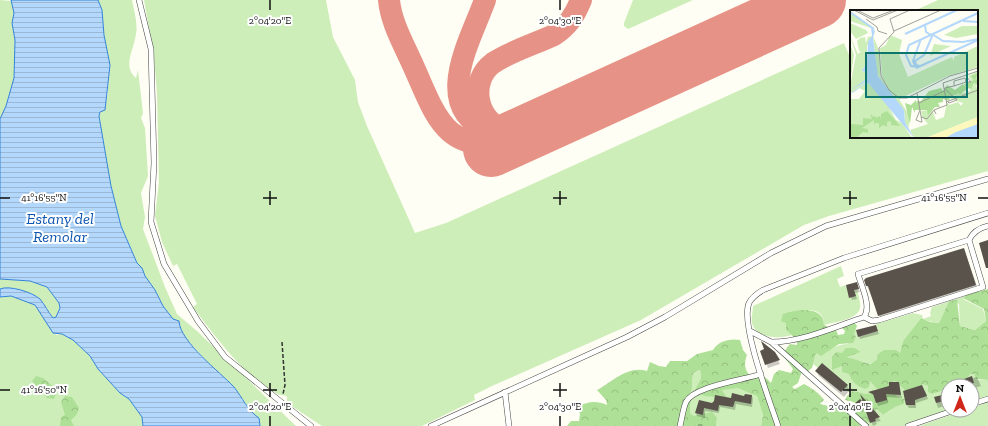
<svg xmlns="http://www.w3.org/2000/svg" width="988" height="426" viewBox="0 0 988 426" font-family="'Zilla Slab',serif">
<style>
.grass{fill:#ceeeb9}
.forest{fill:url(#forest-crowns)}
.water{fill:url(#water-rules);stroke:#3483d9}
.shadow{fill:#0003}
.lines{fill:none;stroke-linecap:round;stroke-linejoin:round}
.taxiway{stroke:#e79287;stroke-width:22}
.runway{stroke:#e79287;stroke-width:56}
.building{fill:#5a534c}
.service-casing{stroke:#444;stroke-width:6}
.path{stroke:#333;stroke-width:1.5;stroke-dasharray:4 2;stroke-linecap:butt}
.service{stroke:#fff;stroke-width:5}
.ticks{fill:none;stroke:#111;stroke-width:1.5}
.labels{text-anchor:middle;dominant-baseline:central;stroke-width:4;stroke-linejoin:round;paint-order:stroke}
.water-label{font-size:16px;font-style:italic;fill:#0c55b0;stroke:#fff}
.inset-river{fill:none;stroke:#b4d8fb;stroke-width:2}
.inset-road{fill:none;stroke:#a09f99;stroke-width:1}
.view{fill:#0f766e;fill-opacity:0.15;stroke:#0f766e;stroke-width:2}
.inset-edge{fill:none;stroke:#111;stroke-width:2}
.ticks-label{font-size:10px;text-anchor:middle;fill:#111;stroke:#fff;stroke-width:4;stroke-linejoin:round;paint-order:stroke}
</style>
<defs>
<pattern id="forest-crowns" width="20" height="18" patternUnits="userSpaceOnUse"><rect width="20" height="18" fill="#afe097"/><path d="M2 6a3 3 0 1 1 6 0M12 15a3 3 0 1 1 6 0" fill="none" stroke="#96bf81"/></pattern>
<pattern id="water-rules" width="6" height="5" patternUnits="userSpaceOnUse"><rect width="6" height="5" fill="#b4d8fb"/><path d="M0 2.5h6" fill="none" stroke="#9ab8d6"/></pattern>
</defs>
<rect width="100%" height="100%" fill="#fffef4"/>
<!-- grass -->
<path class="grass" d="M0 0 12 1 14 13 12 23 15 40 14 79 6 106 0 119Z
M98 0H132C134 10 138 24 136 34 134 50 122 66 136 78L138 70 143 113 141 118 145 128 148 176 141 193 145 217 143 229 165 287 177 314 197 331 296 426H260L259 418 254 415 234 387 211 366 189 342 163 306 155 290 145 276 142 268 137 263 121 226 111 186 99 116 107 99 110 65 104 35 102 10Z
M144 0H326L333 37 355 80 358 102 367 126 415 233 446 223 844 43 851 60V137H977V11H914L938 0H988V171L829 216 804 225 641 320 492 386 474 395 475 400 422 426H322L287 403V396C259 396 209 329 193 307L197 304 177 264 173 266 162 242 155 216 159 182 157 94 154 57Z
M633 0H693L628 29 624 26V23Z
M841 266 844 276 837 279 840 287 846 285 856 296 854 290 857 289C858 295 861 302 860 308 858 320 833 322 824 325 824 304 801 311 789 312L786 330 792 335C780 339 756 339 752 323 751 318 753 311 753 306Z
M0 279 30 281 47 287 59 303 60 308 56 317 53 318C48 312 45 305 40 299 32 292 9 285 0 289Z
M5 296H11L35 305 56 335 62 334 73 340 90 356 98 369 120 393 129 399 142 417 143 426H0V297Z
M966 296 963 299 983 309 986 321 975 330 960 326 959 304 949 301 939 323C932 322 927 321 921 318L903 341 900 354 877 359 871 364C863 360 854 361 846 356L861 352 855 348H846L842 366 870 380 878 389 873 394H865L853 391 850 393 813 364 816 353C829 352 836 344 848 344L856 329 858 337 878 331 876 324 913 313 922 315 923 319 931 316 930 313 932 307Z
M700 370 701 378 695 392 726 398 721 390 739 386 757 396 763 415 761 426H716L717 418 694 416 690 413 693 373Z
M969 374H974L977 380H988V397L972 402V386H968L966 381Z
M895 380 918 401 916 391 923 383 928 386 932 394 948 389V410H950L904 426H869L866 423 869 421 877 409 883 415 895 407 904 404 905 399 898 397 893 392V382Z
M988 402V426H919L965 410H972V408Z"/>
<!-- forest -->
<path class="forest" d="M988 289V380L976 379 974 374H970L966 381 968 386H948V389L932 394 928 392V386L923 384 916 391 918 402 895 381 893 382V392L898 397 905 399 904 404 895 407 883 415 877 409 870 421 860 426H761L763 415 757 396 738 388 722 390 727 398 705 396 694 392 701 378 700 370 693 373 690 413 694 416 712 412 717 418 716 426H567L571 421H579L580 414 577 407C588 402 595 400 607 405L606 400 597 390C612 382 628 365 647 371L650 362 659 366 666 367 670 361H687L697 354 713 350C718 341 730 338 740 340L743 350 747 355C744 363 744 369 750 376 761 375 764 375 771 383L774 374 779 370 791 373 793 369 782 354 790 344 797 345V340L786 330V323L781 321 783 314C796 309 824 305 824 325L836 330 838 335 844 334 845 331 841 327 853 321 857 326 854 334 856 337 853 343 839 344 821 356 816 353 812 368 808 371H802L798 383 792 387 795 389 804 384C812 388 819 393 824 400L820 404C834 408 843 406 856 403L845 400 847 396 853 391 866 394 880 392 870 381 869 387 865 389C857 386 852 382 849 374L842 372V366L832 370V357L836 352 842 353 846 348H855L861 352 847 357 871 364 877 359 878 354 884 350H896L900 353 903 341 921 318 930 322 939 323 949 301 957 300 960 326 975 330 986 321 984 309 963 298 968 294Z
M36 376 43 378 55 388 56 394 54 399 47 398 32 381Z
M65 396 72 397 79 408 77 414 71 420 74 426H60L61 417 65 415 61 402Z"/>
<!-- water -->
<path class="water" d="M11 0H98L102 10 104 35 110 65 105 110 100 112 99 116 111 186 121 226 137 263 142 268 145 276 155 290 163 306 173 319 179 321C180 342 220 372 234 387 242 397 248 411 259 418L260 426H143L142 417 129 399 120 393 98 369 90 356 73 340 62 334 53 333 35 305 11 296 0 297V289C9 285 32 292 40 299 45 305 48 312 53 318L56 317 60 308 59 303 47 287 30 281 0 279V119L6 106 14 78 15 40 12 23 14 13Z"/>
<!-- shadow -->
<path class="shadow" d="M964 249 979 292 882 322 867 286Z
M847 286 858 287 860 292 855 293 857 299 852 300Z
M877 329 879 334 860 339 859 336Z
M762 351 774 352 780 364 768 368Z
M816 371 847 386 850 390 844 397 819 376Z
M977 377 981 386 972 389V386H968L966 380Z
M898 383 902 398 887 397 888 403 878 406 875 396 870 393Z
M925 391 928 399 916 403V408H909L907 405Z
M752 396 753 399 752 407 736 404 735 410 720 407 719 413 705 411V418L697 416 696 413 700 401 712 404Z
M948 396V405L938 408 935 398Z
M862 399 881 421 876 422 877 424 873 426 866 409 862 412 857 407 860 400 865 407Z
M698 424H702L703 426H698Z"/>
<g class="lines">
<!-- taxiway -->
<path class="taxiway" d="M389 0C391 22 403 43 412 63 435 113 444 157 511 140
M485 0C470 42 430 107 491 132
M529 132C520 131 510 132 502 129 475 118 470 80 493 63 511 51 535 44 554 35 568 26 575 15 581 0"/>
<!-- runway -->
<path class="runway" d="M491 149 818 0"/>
</g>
<!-- building -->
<path class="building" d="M988 240V268H986L979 243Z
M964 248 976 285 878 316 868 286H866L864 280 866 278Z
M857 282 859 289 854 290 856 296 849 298 846 285Z
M876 325 878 331 858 337 856 330Z
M761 341 775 352 780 360 765 365 760 351 764 349Z
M822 363 848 385 841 392 815 371Z
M972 376 974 383 966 385 964 379Z
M889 382H899L901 395 886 394 887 400 876 403 873 394 868 392 889 386Z
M922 385 927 396 915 400V405H906L903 391Z
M732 393 744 396 745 394 752 395 751 404 735 401 733 407 719 405 718 411 704 408 703 415 695 413 699 400 712 403 714 401 715 395 731 398Z
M860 394 880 417 875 419 876 421 870 423 864 406 860 410 854 404 860 399 863 402Z
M942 395 944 401 936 403 934 397Z"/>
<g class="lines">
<defs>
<path id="service" d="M139 0 151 49 154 163 151 222 164 264 198 321 225 357 311 426
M969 240C973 232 979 228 988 226
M750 331 771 342 866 426
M771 342C802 342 835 327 864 317 872 307 861 285 858 274L969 240 983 287 879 320 872 321 864 317
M505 392 509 426
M972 404 988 399
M431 426 627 337 665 317 771 253 826 226 988 179
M680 426C682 418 683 409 686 402 694 386 744 380 761 374
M778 426C770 402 740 324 749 303 752 297 758 293 763 290L844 258 988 213
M908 426 955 410"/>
</defs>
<!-- service casing -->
<use href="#service" class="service-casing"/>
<!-- path -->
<path class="path" d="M282 342 285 385 283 394"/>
<!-- service -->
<use href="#service" class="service"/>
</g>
<!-- ticks -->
<path class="ticks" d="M270 0V10M560 0V10M270 191V205M560 191V205M850 191V205M0 198H10M263 198H277M553 198H567M843 198H857M978 198H988M270 383V397M560 383V397M850 383V397M0 390H10M263 390H277M553 390H567M843 390H857M270 416V426M560 416V426M850 416V426"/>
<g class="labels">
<!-- water labels -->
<g class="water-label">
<text x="60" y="218">Estany del<tspan x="60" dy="18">Remolar</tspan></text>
</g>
</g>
<!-- overview -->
<g transform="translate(850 10)">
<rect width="128" height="128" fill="#fffef4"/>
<path d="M0 3 20 16 21 18 0 11ZM0 13 16 20 18 23 6 29 0 21ZM112 16H128V24L106 28 94 25ZM40 25 52 30 49 44 58 67 102 47 104 51V47L128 36V57L98 66 49 89 59 105V118L55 112 54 100 32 74 27 62 23 26 29 40 30 66 39 80 32 66 30 38 36 35ZM0 26 8 44 11 41H9L7 31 10 28 15 27 16 33 18 27 22 26 17 36V51L12 61 15 62V70L12 73 19 72 22 75 15 73 4 81 15 74H19L36 92 46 110 52 113 62 128H0V89H9L15 81 9 78 0 84 4 82H0V77L6 45ZM0 34 4 45 0 73ZM84 34 101 36 80 46ZM128 61V75L125 76 128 78V107L76 128H64L60 120 78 114 72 107 71 101 78 100V104L82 100 86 110 94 107 97 92 99 95 108 92 111 96 113 93 99 88 108 84 107 82 115 83 121 80 124 74 118 66Z" fill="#ceeeb9"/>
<path d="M128 63 125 70 128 69V74L124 73 121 80 119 78 110 84 107 82 108 84 99 87 100 91 93 89V92L88 93 90 97H85L78 105 77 100H65V103L62 97 60 114 55 93 61 95 66 90 67 94V91H71L79 81 91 78 93 81 97 75 105 80 113 74 116 77 114 74 124 70 121 66ZM37 101 50 116 41 115V111L37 112V117L33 115 29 118V113H26L28 112 24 114V110L12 118 18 119V123L13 122 6 128H0L1 114 13 115V108L22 109 20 104 24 107 26 106V108L30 106 31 109V104Z" fill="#afe097"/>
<path d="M128 107V114L95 128H76Z" fill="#fff8bc"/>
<path d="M21 17 25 21 23 28 28 66 54 100 55 112 64 128 19 74H15L4 82 0 84 15 73 22 75 15 72 2 79 0 80 15 70V62L12 61 17 51 18 32 22 26ZM128 114V128H95L106 122Z" fill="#b4d8fb"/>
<path class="inset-river" d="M0 2 24 19M113 11 128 12M75 15 76 22 81 25M55 24 107 0M82 24 93 31 113 32 128 29M65 56 63 51 71 29M70 56 66 55 65 51 74 45 83 24M68 57 61 56 56 45 59 35 128 3M66 58 128 30"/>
<path class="inset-road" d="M4 0 23 10 48 0M7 0 23 8 44 0M60 0 40 9 44 22 29 38 31 66 39 80 49 88H57L100 66 128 58M16 9 27 17 28 21 37 24M44 21 91 0M116 66 121 72H116M94 78 107 90 99 93 97 91M95 78 104 76V71L115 68 116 72 104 76M67 83 72 112H71L66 110 70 100M96 92 128 80M69 93 94 81M86 104 84 100 97 95 93 73 128 61M71 107 77 109 84 100"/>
<path class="view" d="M16 43H117V87H16Z"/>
<rect width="128" height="128" class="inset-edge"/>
</g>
<g class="ticks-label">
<text x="270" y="24">2°04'20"E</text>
<text x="560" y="24">2°04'30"E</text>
<text x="44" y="201">41°16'55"N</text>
<text x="944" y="201">41°16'55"N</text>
<text x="44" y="393">41°16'50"N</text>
<text x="270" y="410">2°04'20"E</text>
<text x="560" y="410">2°04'30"E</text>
<text x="850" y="410">2°04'40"E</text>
</g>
<!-- north arrow -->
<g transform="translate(960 398)"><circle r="19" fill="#ffffff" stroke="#a0a0a0"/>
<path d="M0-3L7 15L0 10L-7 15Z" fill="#cf271a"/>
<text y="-6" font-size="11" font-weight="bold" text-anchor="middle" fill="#111111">N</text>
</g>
</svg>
